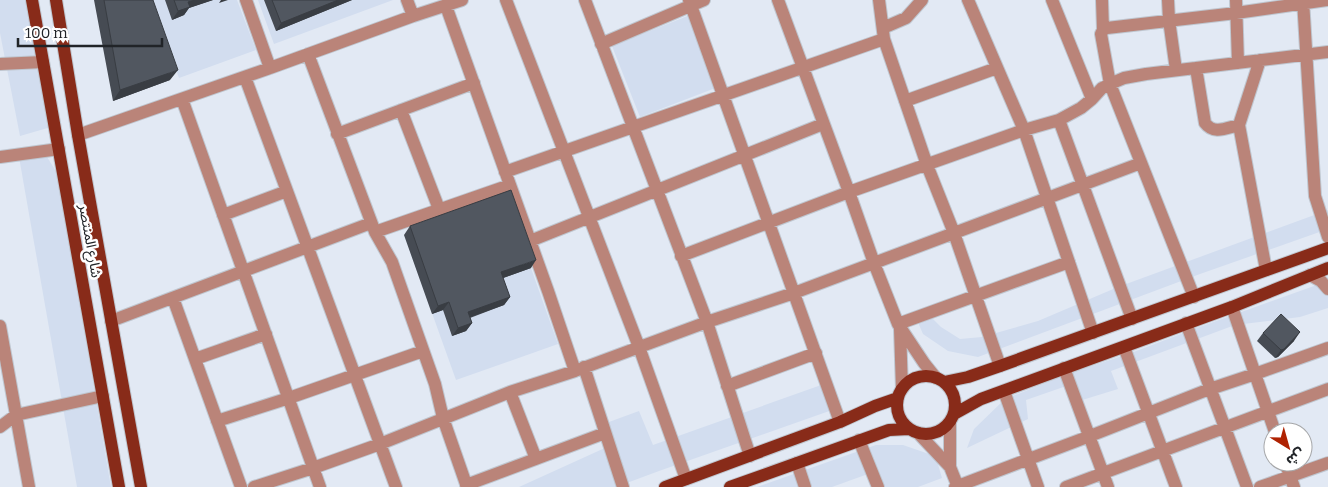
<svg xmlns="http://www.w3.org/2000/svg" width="1328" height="487" viewBox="0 0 1328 487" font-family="Bitter,'Noto Sans Arabic',serif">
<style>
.built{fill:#d2ddef}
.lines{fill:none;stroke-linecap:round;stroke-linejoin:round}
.minor-casing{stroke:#bfc6cf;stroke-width:14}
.major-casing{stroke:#bfc6cf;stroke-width:14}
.minor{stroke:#ba8479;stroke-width:12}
.major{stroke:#882b19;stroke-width:12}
.wall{fill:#464b53}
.shaded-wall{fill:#393d43}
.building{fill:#515760;stroke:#393d43}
.labels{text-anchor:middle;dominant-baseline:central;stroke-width:5;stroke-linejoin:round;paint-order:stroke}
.street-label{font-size:14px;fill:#212428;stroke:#fff}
</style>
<rect width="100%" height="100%" fill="#e2e9f4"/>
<!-- built -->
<path class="built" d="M0 0H27L51 127 20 136 0 33Z
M150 0H237L256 50 179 78Z
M258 0H393L274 44Z
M690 15 718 87 640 117 612 46Z
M19 157H47L57 173 111 487H77Z
M506 198 558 344 456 380 404 235Z
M1328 210V229L1200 274 978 357 948 351 923 334 916 318 927 313 941 327 960 339 982 337 1038 321 1118 287Z
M1328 281V308L1300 317 1235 325 1111 371 1118 389 1079 401 1072 384 1026 400 1028 419 967 448 974 429 1005 399 1068 374 1131 353 1194 329Z
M824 384 835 409 659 471 616 487H519L607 447 598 426 639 411 653 445Z
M876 445H903L929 454 937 461 942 478 918 487H881L879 470 832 487H757Z"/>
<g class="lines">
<defs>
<path id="minor" d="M246 0 270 68
M407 0 413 16
M506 0 639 347 686 479
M585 0 707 322 750 456
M689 0 840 422
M778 0 849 192 874 263 898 324 924 363 936 378
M879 0 884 39 927 165 954 233 1000 366
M968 0 1024 130 1093 333
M1052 0 1092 99
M1102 0 1103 30 1101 34 1110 84 1194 297
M1168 0 1169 20 1176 70
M1236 0 1238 63
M1303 0 1315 196 1328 237
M446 6 548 291 575 371
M883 28 906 18 922 0
M1103 30 1107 28 1236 13 1327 0
M601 44 704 0
M308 54 375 232 392 262 435 384 443 418 467 487
M1260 60 1239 125 1266 270
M0 64 43 62
M1196 68 1205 123C1214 135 1226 128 1239 125
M245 77 396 487
M182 99 320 487
M905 101 997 68
M401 110 439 209
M1059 120 1132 319
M337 134 474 83
M78 135 270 68 413 16 462 0
M0 157 59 149
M505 172 884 39
M223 215 287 191
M375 232 510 185
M530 241 823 124
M681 256 849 192 1024 130 1059 120 1081 108 1092 99 1102 88 1110 84 1124 78 1146 74 1328 52
M1310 275 1321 281 1328 289
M173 298 241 487
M1232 307 1275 432
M111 321 371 223
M1186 323 1247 487
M898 324 1069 262
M0 326 29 487
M900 329 902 389
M1124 347 1176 487
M195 359 266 334
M584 367 623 487
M1064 368 1108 487
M727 386 816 353
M1004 391 1038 487
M510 392 536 459
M217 421 289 398 423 351
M950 422V467L958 487
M0 427 16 415 103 396
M918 433 950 467
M859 440 878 487
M1285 462 1294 487
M797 463 805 487
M466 485 605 433
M254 487 313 468 380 444 510 392 575 371 707 322 794 293 1141 163
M955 487 1090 436 1207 390 1255 374 1328 348
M1066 487 1328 389
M1260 487 1328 463"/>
<path id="major" d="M32 0 119 487
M56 0 78 135 141 487
M897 405a29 29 0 1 1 58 0a29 29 0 1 1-58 0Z
M944 382 968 377 1000 366 1328 248
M954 414 981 399 1232 307 1328 268
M665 487 840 422 875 406 898 398
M730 487 889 430 909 429"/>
</defs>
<!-- minor casing -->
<use href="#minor" class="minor-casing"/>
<!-- major casing -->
<use href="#major" class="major-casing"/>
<!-- minor -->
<use href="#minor" class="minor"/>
<!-- major -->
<use href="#major" class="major"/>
</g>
<!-- wall -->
<path class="wall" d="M94 0H153L170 80 113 101Z
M165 0H213L189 8 184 15 172 20Z
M264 0H352L276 31Z
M410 226 531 268 503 278 510 297 504 305 470 318 472 323 466 331 452 336 443 310 432 314 404 235Z
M1263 333 1294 341 1278 357 1275 358 1257 341Z"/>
<!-- shaded-wall -->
<path class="shaded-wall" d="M195 0H213L189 8 184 15 172 20 178 11 188 2Z
M221 0H228L219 3Z
M338 0H352L276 31 281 23Z
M178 70 170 80 113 101 120 90Z
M536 260 531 268 495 281 501 272Z
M510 297 504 305 462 320 468 312Z
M449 302 443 310 432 314 438 306Z
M472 323 466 331 452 336 458 328Z
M1300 332 1294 341 1278 357 1275 358 1281 350Z"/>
<!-- building -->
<path class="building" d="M104 0H153L178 70 120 90Z
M174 0H195L188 2 190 7 178 11Z
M272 0H338L281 23Z
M511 190 536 260 501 272 510 297 468 312 472 323 458 328 449 302 438 306 410 226Z
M1281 314 1300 332 1284 349 1281 350 1263 333Z"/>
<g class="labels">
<!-- street labels -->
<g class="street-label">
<text transform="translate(90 241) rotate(80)">شارع المنتصر</text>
</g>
</g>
<!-- north arrow -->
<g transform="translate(1288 447) rotate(143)"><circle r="24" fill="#ffffff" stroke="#a6a7a9"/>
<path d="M0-4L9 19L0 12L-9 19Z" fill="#af2202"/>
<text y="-8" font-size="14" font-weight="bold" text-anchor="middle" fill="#212428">ش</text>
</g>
<!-- scale -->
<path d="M18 38v8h144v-8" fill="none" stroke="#212428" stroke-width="2.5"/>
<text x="25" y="38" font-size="15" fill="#212428" stroke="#ffffff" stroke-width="4" paint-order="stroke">100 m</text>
</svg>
